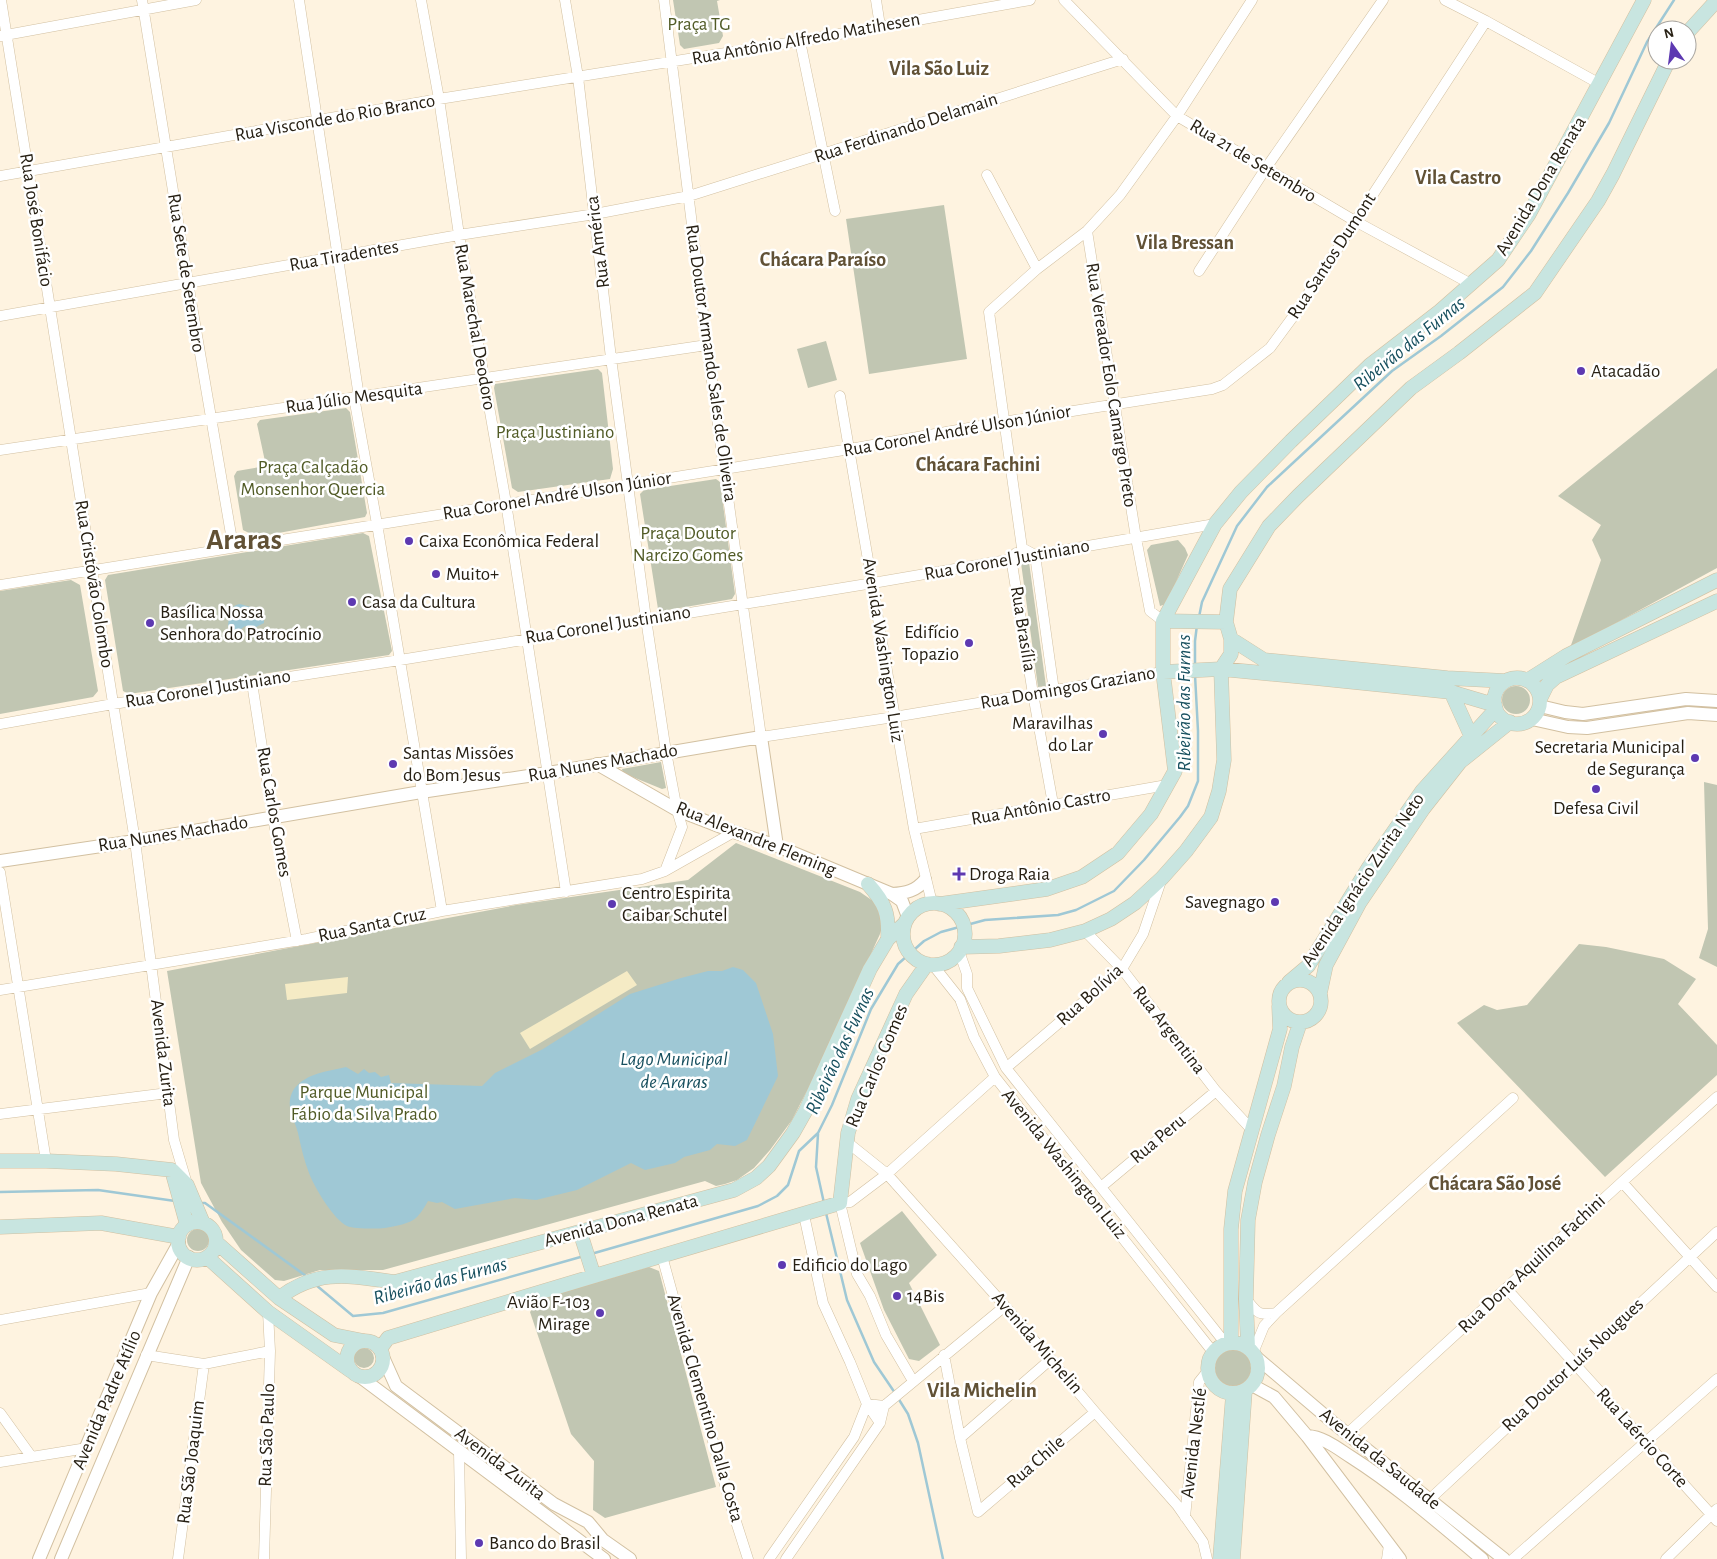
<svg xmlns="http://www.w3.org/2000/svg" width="1717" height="1559" viewBox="0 0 1717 1559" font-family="'Alegreya Sans',sans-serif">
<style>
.green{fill:#c1c6b2}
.sand{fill:#f5ebc5}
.water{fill:#9fc8d5}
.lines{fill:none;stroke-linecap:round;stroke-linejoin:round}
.stream{stroke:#9fc8d5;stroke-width:2.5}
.minor-casing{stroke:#d2c0a1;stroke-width:11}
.tertiary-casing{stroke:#d2c0a1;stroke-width:14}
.secondary-casing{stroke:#d2c0a1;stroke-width:15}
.minor{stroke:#fff;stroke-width:10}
.tertiary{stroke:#fff;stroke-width:12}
.secondary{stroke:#c8e5e0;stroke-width:14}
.poi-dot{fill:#5d39b1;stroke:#fff;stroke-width:2}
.labels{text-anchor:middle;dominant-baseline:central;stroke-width:5;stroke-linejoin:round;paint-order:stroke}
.park-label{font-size:19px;fill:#515b26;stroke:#fff}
.street-label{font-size:19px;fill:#272014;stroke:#fff}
.poi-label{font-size:19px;fill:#272014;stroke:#fff;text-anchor:start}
.neighbourhood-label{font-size:20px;font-weight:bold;fill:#615135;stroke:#fff}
.water-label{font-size:20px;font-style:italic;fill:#18505f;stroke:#fff}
.quarter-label{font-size:21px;font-weight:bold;fill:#615135;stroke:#fff}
.town-label{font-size:29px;font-weight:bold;fill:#615135;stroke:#fff}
</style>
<rect width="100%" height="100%" fill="#fef3e0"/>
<!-- green -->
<path class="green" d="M673 0H720L717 1 723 36 719 43 684 49 680 45Z
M944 205 967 359 869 374 846 219Z
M826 341 837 380 808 388 797 349Z
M1717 368V568L1570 648 1601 560 1592 540 1601 525 1558 496Z
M598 369 602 373 613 469 610 479 518 492 512 488 494 388 495 384Z
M346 408 350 412 367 513 365 517 257 537 243 530 234 476 237 471 266 466 257 424 260 420Z
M716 479 720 482 735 594 732 599 662 611 658 609 640 494 644 490Z
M363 533 369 536 392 651 389 655 129 694 123 691 105 580 108 575Z
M1178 540 1185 548 1188 555 1166 604 1160 606 1147 550 1151 545Z
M1029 562 1046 686 1038 687 1021 563Z
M71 580 80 585 98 691 93 697 0 714V591Z
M1502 700a14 14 0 1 1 28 0a14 14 0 1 1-28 0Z
M661 762 666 788 662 789 623 773 622 769Z
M1704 782 1717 785V967L1699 958 1708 929Z
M736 843 860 892 876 903 884 921 880 934 820 1065 792 1120 770 1150 754 1168 737 1180 725 1184 716 1186 705 1181 383 1270H320L284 1281 275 1280 241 1250 222 1222 201 1183 167 971 516 905 688 880Z
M1579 944 1606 947 1664 959 1696 979 1678 1004 1717 1045V1075L1605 1177 1457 1023 1484 1005 1497 1010 1527 1005Z
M902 1211 937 1255 909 1283 940 1345 919 1361 909 1359 884 1310 860 1243Z
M187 1240a11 11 0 1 1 22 0a11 11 0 1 1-22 0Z
M649 1267 659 1271 716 1487 605 1518 593 1510 594 1461 571 1434 530 1312 540 1299Z
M354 1358a10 10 0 1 1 20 0a10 10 0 1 1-20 0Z
M1215 1368a18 18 0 1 1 36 0a18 18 0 1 1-36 0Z"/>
<!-- sand -->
<path class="sand" d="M627 971 637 985 530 1049 520 1033Z
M348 977 347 993 287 1000 285 984Z"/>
<!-- water -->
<path class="water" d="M240 604 261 610 264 617V623L254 628 245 626 237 632H233L228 626C230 615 227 607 240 604Z
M733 967 743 970 756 983 773 1034 778 1076 747 1140 735 1146 717 1144 710 1150 684 1157 675 1163 645 1170 631 1163 577 1190 536 1200 515 1198 455 1209 442 1202 437 1203 428 1201C425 1206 422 1212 417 1217 410 1224 395 1226 385 1228 377 1229 354 1229 347 1226 334 1220 314 1187 309 1173 304 1160 301 1147 298 1133 294 1117 284 1105 294 1089 306 1073 329 1071 346 1067L358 1074 364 1069 369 1073 375 1072 381 1077 389 1075 391 1083 482 1086 495 1073 543 1049 630 994 681 978 708 971H722Z"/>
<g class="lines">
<!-- stream -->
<path class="stream" d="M1199 617 1202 602 1237 526 1267 487 1392 371 1441 336 1503 287 1531 251 1568 193 1609 123 1647 42 1674 0
M1195 665V641L1197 625
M818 1134 816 1167 824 1203
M0 1192 98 1190 175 1201
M201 1203H205L306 1276
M826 1213 847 1300 874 1362 895 1393
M591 1254 758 1206 777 1196 788 1185 799 1151 818 1133 832 1105 871 1009 898 964 924 941 941 932 985 920 1058 915 1076 910 1114 891 1144 860 1180 817 1188 806 1198 781V731L1195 675
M316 1285 353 1316 383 1313 584 1256
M898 1398 908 1414 918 1443 943 1559"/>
<defs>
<path id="minor" d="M1 0 135 841 174 1140 187 1184
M142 0 188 283 233 546
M299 0 359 397
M421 0 439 99 459 235 506 503 566 892
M565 0 578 77 611 358 646 619 666 752 677 810 682 827 665 871
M664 0 707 345 761 737 894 717 1163 672
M876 0 880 26
M1064 0 1177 116 1355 221 1471 284
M1445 0 1486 21 1600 84
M0 36 196 0
M800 41 835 211
M987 175 1037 269
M0 176 439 99 800 41 1030 0
M1087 231 1136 538 1150 611 1163 621
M1199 271 1266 168 1383 0
M0 316 459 235 595 214 689 196 1123 59
M840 396 914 829 932 903
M354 397 377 524 442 911
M0 450 707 345
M1016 553 1011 558 1033 694 1053 804
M0 585 850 449 1003 422 1212 389 1223 385 1270 348 1295 314 1486 21
M252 683 273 818 297 941
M1054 691 1035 555 1022 548 989 312 1037 269 1087 231 1120 195 1177 116 1252 0
M0 724 113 704 400 660 873 583 1215 524
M914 829 1167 785
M0 872 46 1161
M1085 931 1122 969 1216 1091 1252 1130
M959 951 967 974V988L1006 1068 1226 1344
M933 965 960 999 974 1037 995 1077 1213 1352
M0 990 307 939 442 911 642 879 665 871 734 832
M1006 1068 1122 969 1143 934 1161 881
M0 1114 168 1093
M847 1142 887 1174 1005 1306 1095 1412 1177 1505 1203 1542 1207 1559
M1622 1182 1717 1287
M1101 1187 1216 1091
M804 1215 823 1303 850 1362 867 1404 880 1423
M662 1256 730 1503 748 1559
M1506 1288 1717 1521
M1246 1299C1257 1312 1257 1316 1276 1313
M0 1320 151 1293
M1253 1353 1264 1326 1276 1313 1513 1098
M146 1355 204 1364 270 1351
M944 1355 960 1438 978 1512 1095 1412
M913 1381 886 1335 870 1296 857 1274 840 1203 850 1202 887 1174 995 1077
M0 1413 31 1456
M1348 1433 1622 1182 1717 1097
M960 1438 1051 1359
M459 1452 461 1559
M0 1462 87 1448
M1430 1499 1717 1232
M1185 1517 1199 1382 1207 1372
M178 1559 204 1364
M264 1559 270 1351 268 1312
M769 1559 854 1437 867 1404 884 1406
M786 1559 880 1423 884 1406 1005 1306
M1387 1559 1389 1545
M1513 1559 1717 1379
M1666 1559 1717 1509"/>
<path id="tertiary" d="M1540 706 1565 712 1583 714 1686 699 1717 701
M1532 719 1568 727 1587 728 1688 713 1717 715
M597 764 677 810 734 832 777 846 892 894 902 901 908 917
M0 861 135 841 421 792 548 773 761 737 777 846
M892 894C906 893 916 891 925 880
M383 1357 396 1386 554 1504 588 1522 603 1540 630 1559
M1256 1357 1336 1425 1504 1559
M359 1376 604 1559
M1252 1385 1274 1397 1307 1436C1324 1437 1337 1448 1351 1457 1398 1487 1440 1524 1482 1559
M1307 1436 1400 1559
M39 1559 151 1293 179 1243
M61 1559 189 1257"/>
<path id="secondary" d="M1687 33 1717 0
M1163 621 1226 622
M1231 639 1264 660 1447 678 1506 681
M1163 672 1221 669 1315 678 1451 692 1495 705
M1494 701a23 23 0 1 1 46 0a23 23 0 1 1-46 0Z
M1528 680 1566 656 1717 580
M1451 692 1471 736
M1540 699 1547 685 1556 677 1717 601
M868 884C885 903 889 913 888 939
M903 934a31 31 0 1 1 62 0a31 31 0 1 1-62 0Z
M940 904 1047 889 1082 877 1118 853 1151 814 1175 771 1163 672V621L1215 524 1241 492 1291 441 1370 365 1440 311 1498 260 1529 214 1644 0
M961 947 999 946 1050 940 1085 931 1111 919 1135 903 1162 878 1186 851 1211 817 1219 791 1224 760 1221 669 1231 654V639L1226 622 1230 589 1269 526 1298 496 1411 388 1459 353 1535 293 1598 201 1613 174 1669 60
M1279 1001a21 21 0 1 1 42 0a21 21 0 1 1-42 0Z
M1289 982 1308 966 1369 867 1422 791 1496 709
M1320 993 1326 965 1360 902 1423 809 1460 762 1510 722
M0 1161H46L116 1164 172 1170 187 1185 203 1223
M172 1171 187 1225
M178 1241a19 19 0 1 1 38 0a19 19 0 1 1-38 0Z
M0 1227 101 1223 179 1237
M580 1232 594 1276
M216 1242 279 1298 334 1335 364 1341
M207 1257 268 1312 351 1371
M279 1298C318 1268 350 1276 395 1282L734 1190 756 1178 769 1166 793 1133 806 1110 870 969 888 939 904 924
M347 1359a18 18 0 1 1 36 0a18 18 0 1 1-36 0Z
M1208 1368a25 25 0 1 1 50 0a25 25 0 1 1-50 0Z
M1231 1343V1229L1235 1191 1280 1029 1279 1006
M1248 1348 1246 1299 1248 1220 1255 1182 1268 1135 1284 1086 1292 1047 1300 1023
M380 1349 388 1338 594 1276 840 1203 848 1133 858 1099 906 994 927 964
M1220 1559 1233 1394
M1233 1559 1245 1390"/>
</defs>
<!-- minor casing -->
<use href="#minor" class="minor-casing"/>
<!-- tertiary casing -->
<use href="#tertiary" class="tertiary-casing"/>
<!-- secondary casing -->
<use href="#secondary" class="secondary-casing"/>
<!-- minor -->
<use href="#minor" class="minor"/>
<!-- tertiary -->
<use href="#tertiary" class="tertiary"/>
<!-- secondary -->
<use href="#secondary" class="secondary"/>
</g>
<!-- markers -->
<g class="poi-dot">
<circle cx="1581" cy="371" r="5"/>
<circle cx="409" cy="541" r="5"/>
<circle cx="436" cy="574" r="5"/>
<circle cx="352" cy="602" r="5"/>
<circle cx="150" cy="623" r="5"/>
<circle cx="969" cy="643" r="5"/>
<circle cx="1103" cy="734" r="5"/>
<circle cx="1695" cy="758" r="5"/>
<circle cx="393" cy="764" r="5"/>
<circle cx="1596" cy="789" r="5"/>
<path d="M956.5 866.5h5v5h5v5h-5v5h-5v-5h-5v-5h5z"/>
<circle cx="1275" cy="902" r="5"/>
<circle cx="612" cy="904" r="5"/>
<circle cx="782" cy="1265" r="5"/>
<circle cx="897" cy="1296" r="5"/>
<circle cx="600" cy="1313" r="5"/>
<circle cx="479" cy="1543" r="5"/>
</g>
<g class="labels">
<!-- park labels -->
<g class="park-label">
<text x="699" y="24">Praça TG</text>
<text x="555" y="432">Praça Justiniano</text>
<text x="313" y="467">Praça Calçadão<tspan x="313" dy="22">Monsenhor Quercia</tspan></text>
<text x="688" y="533">Praça Doutor<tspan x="688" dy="22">Narcizo Gomes</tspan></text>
<text x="364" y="1092">Parque Municipal<tspan x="364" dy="22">Fábio da Silva Prado</tspan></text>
</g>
<!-- street labels -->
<g class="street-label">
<text transform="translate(806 39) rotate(-10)">Rua Antônio Alfredo Matihesen</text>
<text transform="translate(335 118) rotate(-10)">Rua Visconde do Rio Branco</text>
<text transform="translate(906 128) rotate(-18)">Rua Ferdinando Delamain</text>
<text transform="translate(1253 161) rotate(31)">Rua 21 de Setembro</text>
<text transform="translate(1541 186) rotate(-59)">Avenida Dona Renata</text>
<text transform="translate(36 220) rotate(81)">Rua José Bonifácio</text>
<text transform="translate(598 242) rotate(-97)">Rua América</text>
<text transform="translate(344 256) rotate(-10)">Rua Tiradentes</text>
<text transform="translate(1332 256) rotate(-57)">Rua Santos Dumont</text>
<text transform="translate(186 273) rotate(81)">Rua Sete de Setembro</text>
<text transform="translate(475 327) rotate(80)">Rua Marechal Deodoro</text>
<text transform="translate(711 363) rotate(82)">Rua Doutor Armando Sales de Oliveira</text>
<text transform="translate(1111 385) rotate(81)">Rua Vereador Eolo Camargo Preto</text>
<text transform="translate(354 398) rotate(-8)">Rua Júlio Mesquita</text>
<text transform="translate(957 431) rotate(-10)">Rua Coronel André Ulson Júnior</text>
<text transform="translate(557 496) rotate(-9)">Rua Coronel André Ulson Júnior</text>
<text transform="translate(1007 560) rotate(-10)">Rua Coronel Justiniano</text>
<text transform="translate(94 584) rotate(81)">Rua Cristóvão Colombo</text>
<text transform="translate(608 625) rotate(-9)">Rua Coronel Justiniano</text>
<text transform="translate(1023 629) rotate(81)">Rua Brasília</text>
<text transform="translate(883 650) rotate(81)">Avenida Washington Luiz</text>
<text transform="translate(1068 688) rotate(-10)">Rua Domingos Graziano</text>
<text transform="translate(208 689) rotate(-9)">Rua Coronel Justiniano</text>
<text transform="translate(603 763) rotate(-10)">Rua Nunes Machado</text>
<text transform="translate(1041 807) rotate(-10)">Rua Antônio Castro</text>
<text transform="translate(274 812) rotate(80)">Rua Carlos Gomes</text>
<text transform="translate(173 834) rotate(-9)">Rua Nunes Machado</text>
<text transform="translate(756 839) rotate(22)">Rua Alexandre Fleming</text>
<text transform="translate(1363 880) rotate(-56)">Avenida Ignácio Zurita Neto</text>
<text transform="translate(372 925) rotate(-12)">Rua Santa Cruz</text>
<text transform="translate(1090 995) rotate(-42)">Rua Bolívia</text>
<text transform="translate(1169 1030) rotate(52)">Rua Argentina</text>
<text transform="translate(163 1053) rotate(83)">Avenida Zurita</text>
<text transform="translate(877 1066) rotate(-67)">Rua Carlos Gomes</text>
<text transform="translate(1158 1139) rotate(-40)">Rua Peru</text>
<text transform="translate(1064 1164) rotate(51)">Avenida Washington Luiz</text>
<text transform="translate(621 1221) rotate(-15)">Avenida Dona Renata</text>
<text transform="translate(1532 1264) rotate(-43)">Rua Dona Aquilina Fachini</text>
<text transform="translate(1037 1343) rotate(49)">Avenida Michelin</text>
<text transform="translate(1573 1365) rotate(-43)">Rua Doutor Luís Nougues</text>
<text transform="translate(107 1400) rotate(-67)">Avenida Padre Atílio</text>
<text transform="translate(705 1408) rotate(74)">Avenida Clementino Dalla Costa</text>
<text transform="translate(267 1435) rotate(-88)">Rua São Paulo</text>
<text transform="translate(1642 1438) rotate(48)">Rua Laércio Corte</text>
<text transform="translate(1194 1443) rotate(-83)">Avenida Nestlé</text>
<text transform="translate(1380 1459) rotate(39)">Avenida da Saudade</text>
<text transform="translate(191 1462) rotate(-83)">Rua São Joaquim</text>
<text transform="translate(1036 1462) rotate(-41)">Rua Chile</text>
<text transform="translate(500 1464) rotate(37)">Avenida Zurita</text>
</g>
<!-- poi labels -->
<g class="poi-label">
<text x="1591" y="371">Atacadão</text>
<text x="419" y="541">Caixa Econômica Federal</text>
<text x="446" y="574">Muito+</text>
<text x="362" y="602">Casa da Cultura</text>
<text x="160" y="612">Basílica Nossa<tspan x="160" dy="22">Senhora do Patrocínio</tspan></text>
<text x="959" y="632" text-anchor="end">Edifício<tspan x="959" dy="22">Topazio</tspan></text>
<text x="1093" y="723" text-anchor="end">Maravilhas<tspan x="1093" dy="22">do Lar</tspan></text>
<text x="1685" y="747" text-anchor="end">Secretaria Municipal<tspan x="1685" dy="22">de Segurança</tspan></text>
<text x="403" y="753">Santas Missões<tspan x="403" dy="22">do Bom Jesus</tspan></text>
<text x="1596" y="808" text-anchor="middle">Defesa Civil</text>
<text x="969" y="874">Droga Raia</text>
<text x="622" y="893">Centro Espirita<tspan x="622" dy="22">Caibar Schutel</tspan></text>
<text x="1265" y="902" text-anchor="end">Savegnago</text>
<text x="792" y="1265">Edificio do Lago</text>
<text x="907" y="1296">14Bis</text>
<text x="590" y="1302" text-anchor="end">Avião F-103<tspan x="590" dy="22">Mirage</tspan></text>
<text x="489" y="1543">Banco do Brasil</text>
</g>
<!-- neighbourhood labels -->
<g class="neighbourhood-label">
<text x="939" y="69">Vila São Luiz</text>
<text x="1458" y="178">Vila Castro</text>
<text x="1185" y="243">Vila Bressan</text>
<text x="823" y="260">Chácara Paraíso</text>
<text x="978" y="465">Chácara Fachini</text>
<text x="1495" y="1184">Chácara São José</text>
</g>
<!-- water labels -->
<g class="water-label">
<text transform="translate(1409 344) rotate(-39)">Ribeirão das Furnas</text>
<text transform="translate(1184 703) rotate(-90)">Ribeirão das Furnas</text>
<text transform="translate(840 1051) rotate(-65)">Ribeirão das Furnas</text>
<text x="674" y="1059">Lago Municipal<tspan x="674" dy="23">de Araras</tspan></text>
<text transform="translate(440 1281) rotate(-15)">Ribeirão das Furnas</text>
</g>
<!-- quarter labels -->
<g class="quarter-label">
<text x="982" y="1390">Vila Michelin</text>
</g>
<!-- town labels -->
<g class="town-label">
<text x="244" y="540">Araras</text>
</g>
</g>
<!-- north arrow -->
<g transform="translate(1672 45) rotate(346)"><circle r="24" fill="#ffffff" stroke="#a9a6a1"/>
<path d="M0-4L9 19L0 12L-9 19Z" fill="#5d39b1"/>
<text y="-8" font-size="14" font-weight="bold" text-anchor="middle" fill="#272014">N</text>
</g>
</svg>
